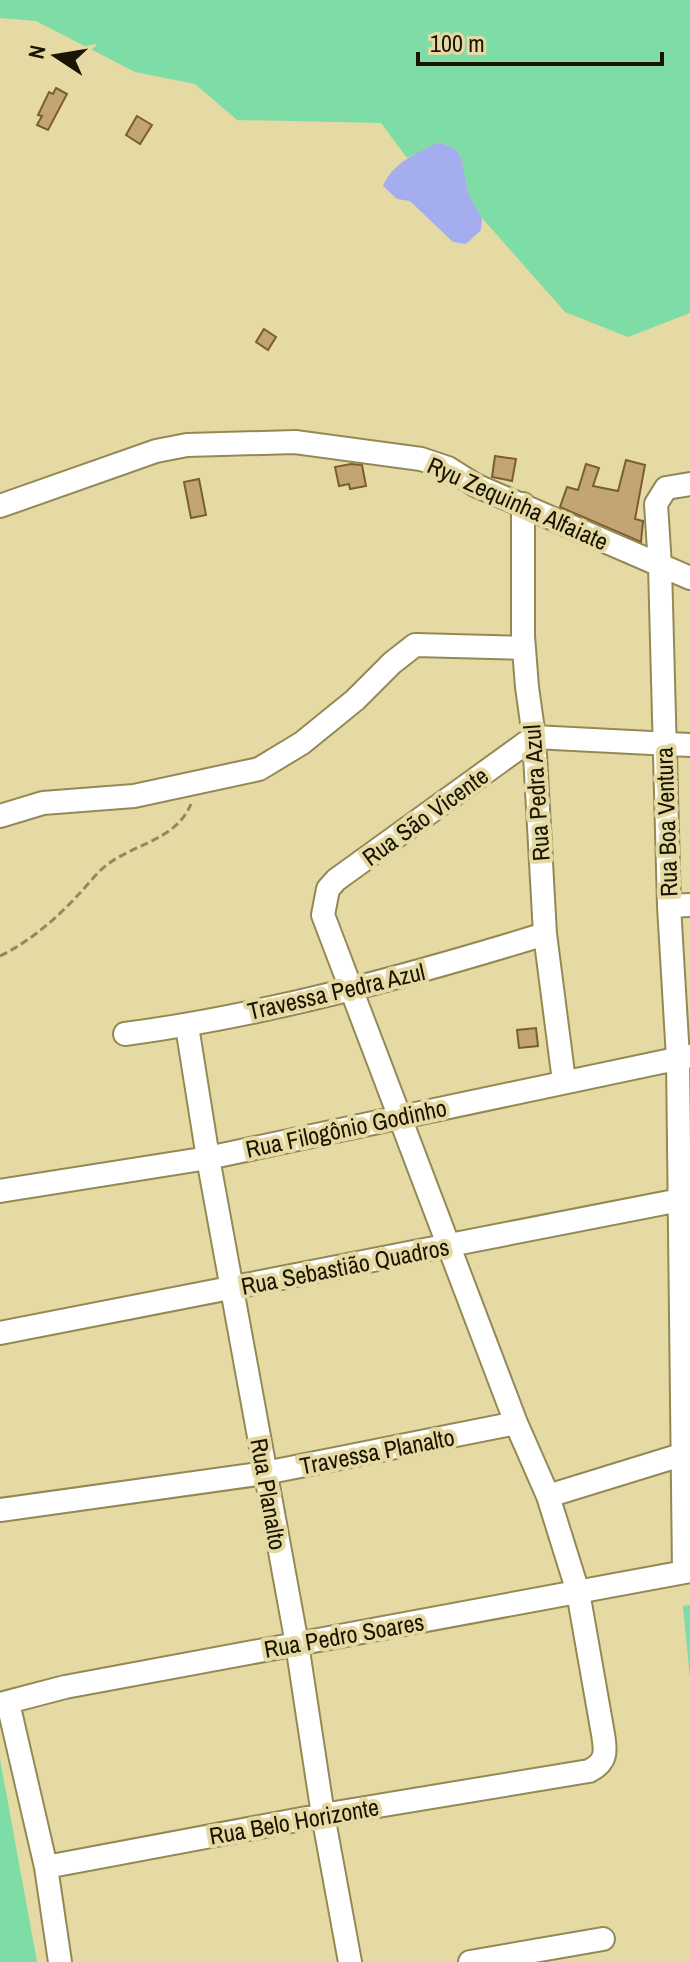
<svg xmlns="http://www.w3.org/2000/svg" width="690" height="1962" viewBox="0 0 690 1962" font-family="'Archivo Narrow',sans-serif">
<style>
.green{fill:#7edca7}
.water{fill:#a4adee}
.building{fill:#c3a475;stroke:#7a5e30;stroke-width:2}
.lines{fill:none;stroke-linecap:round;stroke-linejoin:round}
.minor-casing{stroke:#948955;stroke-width:26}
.path{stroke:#928962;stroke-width:3;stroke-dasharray:8 4;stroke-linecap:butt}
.minor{stroke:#fff;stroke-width:22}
.labels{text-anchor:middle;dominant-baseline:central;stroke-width:8;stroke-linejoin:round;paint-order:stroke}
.street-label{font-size:24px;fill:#191502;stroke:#e6daa4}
</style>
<rect width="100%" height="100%" fill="#e6daa4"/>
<!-- green -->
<path class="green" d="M0 0H690V313L628 337 565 312 482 218 468 193 462 161 457 150 439 142 407 158 381 123 237 120 195 84 135 72 36 21 0 18Z
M690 1605V1679L683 1606Z
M0 1759 37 1962H0Z"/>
<!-- water -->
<path class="water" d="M439 142 457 150 462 161 468 193 482 218 481 230 466 244 453 242 410 201 397 199 383 186C393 162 417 153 439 142Z"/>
<!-- building -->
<path class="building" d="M56 88 67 94 48 130 37 125 42 116 38 115 49 92 53 94Z
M137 116 152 125 140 144 126 135Z
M264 329 276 337 268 350 256 342Z
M495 456 516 459 512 481 492 477Z
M626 460 645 465 635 519 643 521 641 542 560 507 567 487 578 490 586 464 599 468 593 486 618 491Z
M351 464 362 465 366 486 350 489 349 484 339 486 335 467Z
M199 479 206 515 191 518 184 482Z
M536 1028 538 1046 519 1048 517 1030Z"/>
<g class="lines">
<defs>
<path id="minor" d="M523 504V636L527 687 534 737 545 934 564 1081
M0 506 156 451 187 445 295 442 421 459 448 468 475 485 690 578
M0 816 43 803 134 796 259 769 302 743 355 700 392 663 415 645 524 648
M669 906 690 905
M187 1026 208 1158 297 1644 323 1815 350 1962
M125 1034C267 1015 408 976 545 934
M0 1191 208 1158 690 1056
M0 1333 690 1198
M548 1496 681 1455
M0 1510 265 1473 516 1423
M684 1572 678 1058 669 906 660 566 656 504 666 488 690 484
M8 1703 46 1867 60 1962
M0 1704 65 1687 690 1571
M46 1867 323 1815 589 1771C607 1762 606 1752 603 1734L578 1592 548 1496 516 1423 323 915 328 889 336 880 534 737 690 745
M470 1962 603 1939"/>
</defs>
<!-- minor casing -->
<use href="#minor" class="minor-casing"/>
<!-- path -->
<path class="path" d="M0 956C29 942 56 919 78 895 86 887 94 876 103 868 132 843 175 842 191 804"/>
<!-- minor -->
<use href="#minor" class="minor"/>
</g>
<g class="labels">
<!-- street labels -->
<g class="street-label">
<text transform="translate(518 503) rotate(24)">Ryu Zequinha Alfaiate</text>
<text transform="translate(536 793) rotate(-94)">Rua Pedra Azul</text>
<text transform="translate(425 816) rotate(-36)">Rua São Vicente</text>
<text transform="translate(666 822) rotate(-92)">Rua Boa Ventura</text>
<text transform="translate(336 991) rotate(-13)">Travessa Pedra Azul</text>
<text transform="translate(346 1128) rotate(-12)">Rua Filogônio Godinho</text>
<text transform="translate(345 1266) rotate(-11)">Rua Sebastião Quadros</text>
<text transform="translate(377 1451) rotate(-11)">Travessa Planalto</text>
<text transform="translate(269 1494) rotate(80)">Rua Planalto</text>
<text transform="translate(344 1635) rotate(-10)">Rua Pedro Soares</text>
<text transform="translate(294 1821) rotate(-10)">Rua Belo Horizonte</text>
</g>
</g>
<!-- north arrow -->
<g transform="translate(56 56) rotate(282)" stroke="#e6daa4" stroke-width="6" paint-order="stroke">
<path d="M0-6L14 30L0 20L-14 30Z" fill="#191502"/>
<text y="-12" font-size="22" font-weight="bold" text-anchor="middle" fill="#191502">N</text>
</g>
<!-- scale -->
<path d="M418 52v12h244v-12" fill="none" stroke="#191502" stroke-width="4"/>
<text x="430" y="52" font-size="24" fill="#191502" stroke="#e6daa4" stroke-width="6" paint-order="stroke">100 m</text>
</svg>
